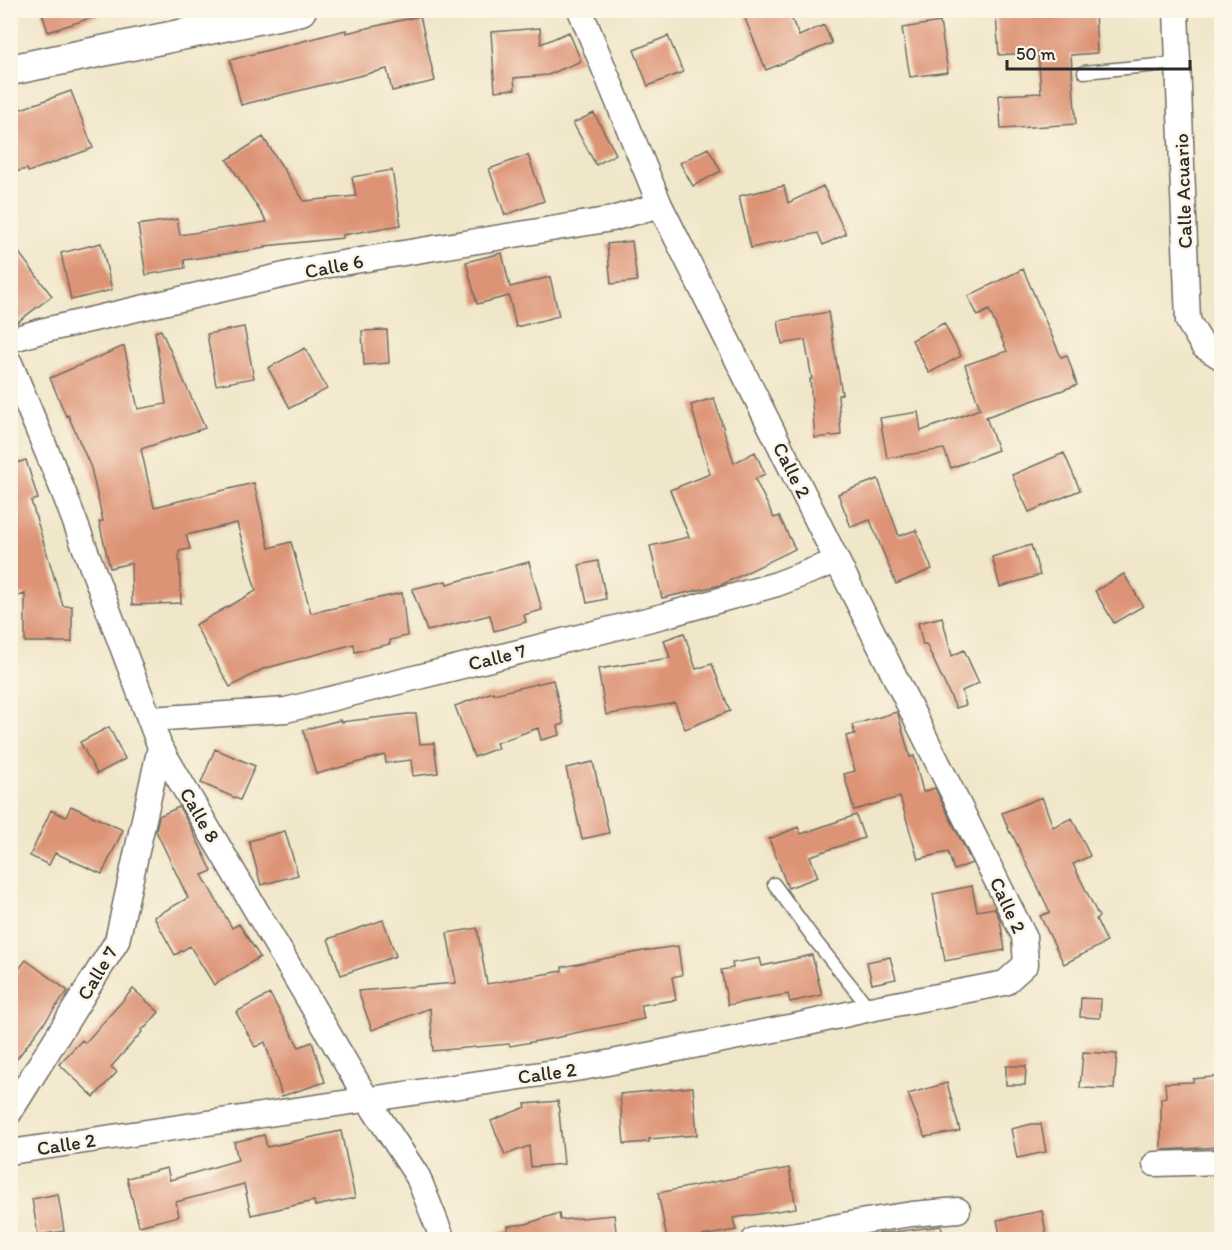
<svg xmlns="http://www.w3.org/2000/svg" width="1232" height="1250" viewBox="0 0 1232 1250" font-family="Itim,sans-serif">
<style>
.building{fill:#dd9374}
.lines{fill:none;stroke-linecap:round;stroke-linejoin:round}
.service-casing{stroke:#706c62;stroke-width:15}
.minor-casing{stroke:#706c62;stroke-width:27}
.tertiary-casing{stroke:#706c62;stroke-width:33}
.service{stroke:#fff;stroke-width:12}
.minor{stroke:#fff;stroke-width:24}
.tertiary{stroke:#fff;stroke-width:30}
.labels{text-anchor:middle;dominant-baseline:central;stroke-width:5;stroke-linejoin:round;paint-order:stroke}
.street-label{font-size:20px;fill:#2b2b2b;stroke:#fcf5e5}
</style>
<rect width="100%" height="100%" fill="#fcf5e5"/>
<filter id="ink" filterUnits="userSpaceOnUse"><feTurbulence type="fractalNoise" baseFrequency=".0167" numOctaves="2"/><feDisplacementMap in="SourceGraphic" scale="12" xChannelSelector="R" yChannelSelector="G"/><feConvolveMatrix kernelMatrix="1 2 1 2 8 2 1 2 1" color-interpolation-filters="sRGB"/></filter>
<filter id="wash" filterUnits="userSpaceOnUse"><feTurbulence type="fractalNoise" baseFrequency=".008" numOctaves="4" result="noise"/><feDisplacementMap in="SourceGraphic" scale="24" xChannelSelector="R" yChannelSelector="G"/><feGaussianBlur stdDeviation="1.35" result="paint"/><feColorMatrix in="noise" values="0 0 0 0 0 0 0 0 0 0 0 0 0 0 0 0 0 1.4 0 .05"/><feComposite in="paint" operator="in"/></filter>
<g filter="url(#wash)">
<rect width="100%" height="100%" fill="#f0e6c9"/>
<g id="blocks">
<!-- building -->
<path class="building" d="M41 10H103V14L48 32Z
M759 10H788L799 36 824 25 832 43 766 70 744 16Z
M1081 10H1095L1097 53 1071 55 1076 124 1001 129 999 95 1041 93 1038 52 999 55 996 16Z
M420 16 435 81 392 91 387 69 241 105 230 60 346 30V33Z
M940 22 948 72 910 77 902 28Z
M540 28 541 44 569 32 581 61 548 75 514 78 515 89 495 91 491 32Z
M668 36 683 72 648 86 634 50Z
M71 91 93 148 28 172 27 169 10 173V113Z
M594 113 616 154 596 165 573 123Z
M263 137 304 201 356 196 352 177 392 170 401 225 343 235V238L265 246 266 248 184 260 185 268 146 275 138 225 177 219 180 235 267 222 227 160Z
M708 148 721 171 693 186 680 163Z
M528 155 544 201 505 215 489 169Z
M784 186 788 203 823 186 846 234 823 245 818 233 751 248 739 196Z
M10 241 52 296 16 323 10 325Z
M632 241 637 281 611 284 607 244Z
M101 243 112 290 71 300 61 253Z
M502 253 510 287 550 277 559 316 516 327 509 296 477 304 466 262Z
M1023 269 1061 357 1067 355 1077 385 986 417 998 450 951 468 944 449 887 458 880 418 918 412 921 431 980 409 965 365 1007 351 989 310 978 316 968 296Z
M828 312 842 394 838 395 841 435 815 438 810 379H812L805 340 782 344 778 321Z
M944 323 961 356 929 373 912 340Z
M244 327 254 378 216 385 207 334Z
M161 330 205 428 141 449 154 507 254 483 269 548 291 542 311 613 402 593 407 636 390 640V644L355 652 354 644 263 669 230 687 195 625 256 591 237 523 186 535 190 549 179 551 181 603 132 605 131 563 110 568 99 522 103 521 91 468 68 415 66 416 50 378 124 346 138 409 166 404 155 332Z
M387 330 389 363 364 365 362 331Z
M305 348 327 389 290 408 268 368Z
M714 398 734 463 755 452 765 474 755 479 774 518 779 516 795 549 721 585 662 598 650 546 689 537 670 490 710 474 691 405Z
M1064 453 1080 490 1029 512 1012 475Z
M26 460 38 499 31 501 63 606H72V642H25V594L10 598V465Z
M878 479 899 536 916 530 932 569 896 584 870 520 851 527 838 494Z
M1031 545 1040 575 1000 587 992 557Z
M598 561 606 599 587 603 579 565Z
M529 562 542 610 524 615 526 622 494 631 490 615 427 631 412 589 446 581 447 584Z
M1124 574 1143 606 1114 623 1095 591Z
M942 617 952 656 964 650 979 683 962 691 966 705 956 708 926 644 923 645 918 623Z
M684 633 696 669 712 664 730 711 685 729 675 703 606 715 598 669 670 658 664 640Z
M553 680 564 724 558 726 560 735 541 740 538 728 496 743 498 748 474 757 455 706 493 692 494 694Z
M897 712 899 718 910 757 914 756 923 792 935 788 972 863 954 870 948 852 918 859 900 797 854 810 844 774 855 771 846 736 855 734 852 725Z
M408 714H416L420 744 434 743 438 773 413 776 411 760 386 763 385 755 316 774 303 730 340 720 341 722Z
M109 727 125 759 97 774 80 742Z
M215 749 255 766 240 800 201 783Z
M593 762 609 833 582 839 566 768Z
M1042 797 1053 827 1072 818 1090 856 1073 864 1099 917 1096 919 1107 942 1064 964 1040 916 1050 912 1011 832 1010 833 1002 813Z
M71 806 123 830 102 874 55 853 49 865 30 856 51 810 66 817Z
M179 807 192 830 212 871 202 875 232 928 239 924 260 957 214 985 190 946 175 955 154 917 188 898 156 831 159 816Z
M856 815 864 838 810 856 818 877 788 888 769 839 798 827 801 834Z
M285 831 298 875 261 885 249 841Z
M972 886 977 911 994 908 1000 920 1005 950 945 961 933 894Z
M383 920 396 956 341 975 328 939Z
M477 928 487 984 562 971V967L643 951 678 946 682 975 672 977 676 1000 641 1005 644 1019 565 1035V1036L510 1046 509 1044 433 1051 430 1008 372 1030 358 991 456 983 447 933Z
M812 955 822 995 790 1002 788 994 728 1005 721 970 733 968 732 963 760 958 762 966Z
M890 957 896 979 872 984 867 962Z
M26 960 68 991 10 1068V980Z
M133 989 159 1012 146 1027 141 1030 142 1032 111 1067 117 1072 94 1097 59 1064 82 1040 85 1043Z
M270 994 299 1047 312 1042 325 1082 282 1096 265 1042 255 1047 236 1012Z
M1081 998 1101 999 1100 1018 1080 1017Z
M1083 1052 1117 1054 1114 1089 1080 1088Z
M1006 1066H1026L1025 1085H1006Z
M1221 1076V1147L1161 1150V1098L1166 1097 1165 1083 1193 1082V1079Z
M947 1083 960 1131 925 1137 908 1094Z
M693 1087 697 1135 649 1139V1142L624 1144 620 1094Z
M558 1101 564 1164 531 1167 529 1146 505 1155 491 1121 526 1107 525 1104Z
M1032 1124H1041L1046 1152 1017 1158 1011 1129Z
M341 1131 355 1198 315 1206 314 1201 251 1215 244 1184 176 1202 179 1216 139 1226 127 1178 167 1168 170 1180 238 1160 234 1142 264 1135 267 1147Z
M789 1168 796 1208 733 1218 736 1230 685 1239H667L658 1193 749 1175Z
M58 1194 64 1231 38 1235 32 1199Z
M1042 1211 1047 1239H1001L997 1220Z
M559 1213 560 1220 614 1215 617 1239H492L491 1235 508 1230V1226L526 1224Z
M941 1226 944 1239H879L878 1234Z"/>
</g>
</g>
<g filter="url(#ink)">
<use href="#blocks" fill-opacity="0" stroke="#706c62" stroke-width="1.5"/>
<g class="lines">
<defs>
<path id="service" d="M1084 72 1179 63
M774 884 817 943 870 1009"/>
<path id="minor" d="M1176 10 1188 321 1203 346 1222 358
M10 340 41 331 324 266 612 219 660 205
M10 363 64 493 160 747 367 1099 418 1177 443 1240
M150 719 286 710 663 616 777 584 837 561
M10 1112 117 941 160 747
M10 1152 582 1068 804 1024 870 1009 1005 983 1026 964 1024 936 660 205 580 10
M1155 1164 1222 1162
M754 1240 797 1234 866 1221 912 1214 958 1210"/>
<path id="tertiary" d="M10 70 301 10"/>
</defs>
<!-- service casing -->
<use href="#service" class="service-casing"/>
<!-- minor casing -->
<use href="#minor" class="minor-casing"/>
<!-- tertiary casing -->
<use href="#tertiary" class="tertiary-casing"/>
<!-- service -->
<use href="#service" class="service"/>
<!-- minor -->
<use href="#minor" class="minor"/>
<!-- tertiary -->
<use href="#tertiary" class="tertiary"/>
</g>
</g>
<g class="labels">
<!-- street labels -->
<g class="street-label">
<text transform="translate(1183 191) rotate(-92)">Calle Acuario</text>
<text transform="translate(334 266) rotate(-11)">Calle 6</text>
<text transform="translate(792 470) rotate(63)">Calle 2</text>
<text transform="translate(497 657) rotate(-14)">Calle 7</text>
<text transform="translate(200 815) rotate(60)">Calle 8</text>
<text transform="translate(1008 905) rotate(65)">Calle 2</text>
<text transform="translate(97 973) rotate(-59)">Calle 7</text>
<text transform="translate(547 1073) rotate(-8)">Calle 2</text>
<text transform="translate(66 1144) rotate(-9)">Calle 2</text>
</g>
</g>
<!-- margin -->
<rect width="1232" height="1250" fill="none" stroke="#fcf5e5" stroke-width="36"/>
<!-- scale -->
<path d="M1007 60v9h183v-9" fill="none" stroke="#2b2b2b" stroke-width="3"/>
<text x="1016" y="60" font-size="18" fill="#2b2b2b" stroke="#fcf5e5" stroke-width="4.5" paint-order="stroke">50 m</text>
</svg>
